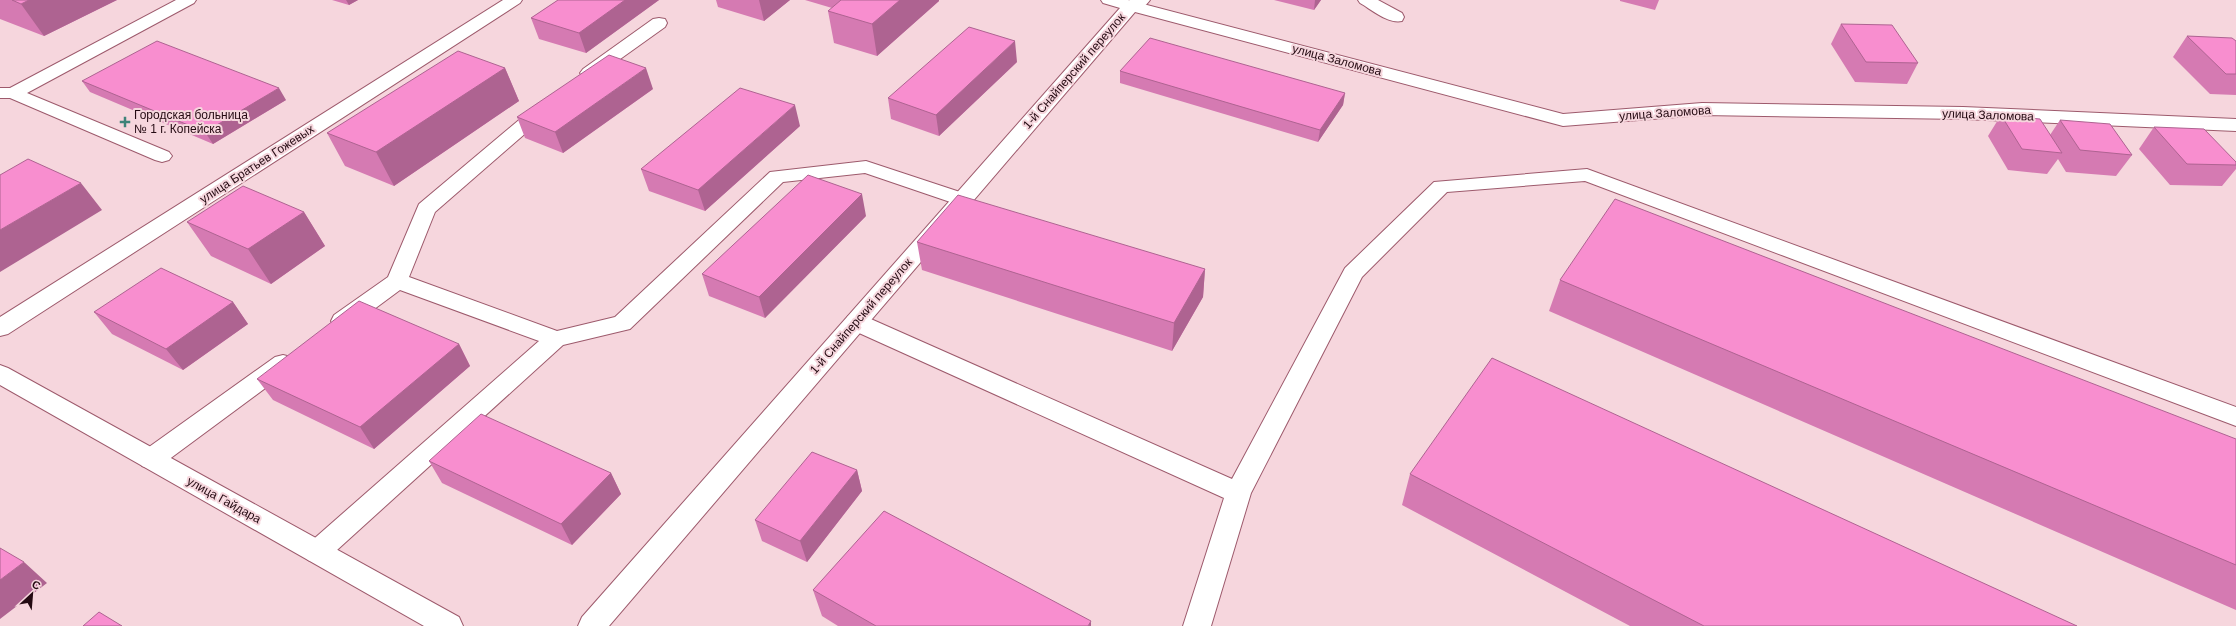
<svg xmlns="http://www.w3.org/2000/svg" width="2236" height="626" viewBox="0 0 2236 626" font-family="Arial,sans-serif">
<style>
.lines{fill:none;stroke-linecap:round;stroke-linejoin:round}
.service-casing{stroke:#9d5a6c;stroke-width:2}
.minor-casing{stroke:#9d5a6c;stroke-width:2}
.service{fill:#fff;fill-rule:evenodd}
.minor{fill:#fff;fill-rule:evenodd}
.wall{fill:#d57ab2}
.shaded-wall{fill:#ae6391}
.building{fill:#f88ecf;stroke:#ae6391}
.poi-dot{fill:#3e8379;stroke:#f6d6dd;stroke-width:1.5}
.labels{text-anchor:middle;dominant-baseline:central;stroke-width:4;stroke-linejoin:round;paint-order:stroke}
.street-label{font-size:12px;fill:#240a12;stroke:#f6d6dd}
.poi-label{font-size:12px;fill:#240a12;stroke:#f6d6dd;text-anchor:start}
</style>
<rect width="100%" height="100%" fill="#f6d6dd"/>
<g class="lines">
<defs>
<path id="service" d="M176 0H196L194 3 27 93 169 152 172 156 169 160 162 162 155 160 10 98H0V88H10Z
M1130 0H1150C1145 8 1134 12 1125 10L1123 6Z
M1358 0H1378L1402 13 1404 17 1402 21C1388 24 1372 10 1360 3Z
M659 18 665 19 667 23 665 27 595 77H583L580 73 583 69 653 19Z
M544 102 550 104 553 108 550 112 435 212 409 277 557 331 615 317 770 172 866 161 969 195 972 200 969 205 962 206 865 173 783 182 630 329 563 345 326 560 317 563 308 560 304 552 308 544 539 341 400 290 350 327 342 329 334 327 331 321 334 315 388 277 419 204 538 104Z
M1587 169 2236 407V426L1585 181 1447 192 1362 277 1251 493 1211 626H1183L1224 498 848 328 845 322 848 316 856 314 864 316 1232 479 1345 268 1434 182Z
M283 355 291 357 294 363 291 369 160 466 151 469 142 466 139 459 142 452 275 357Z"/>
<path id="minor" d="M503 0H522L520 3 8 334 0 336V317Z
M1101 0H1128L1563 114 1702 103 1963 107 2236 119V131L1963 119 1702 115 1563 126 1135 12 609 626H578L582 617 1120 8 1103 3Z
M0 365 8 368 459 617 463 626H424L0 385Z"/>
</defs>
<!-- service casing -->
<use href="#service" class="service-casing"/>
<!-- minor casing -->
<use href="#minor" class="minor-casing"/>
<!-- service -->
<use href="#service" class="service"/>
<!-- minor -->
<use href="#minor" class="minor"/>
</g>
<!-- wall -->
<path class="wall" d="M0 0H117L44 36 0 19Z
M332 0H358L349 5Z
M558 0H659L586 53 539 39 531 18Z
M716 0H790L764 21 718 7Z
M805 0H939V1L877 56 834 43 828 11 832 8Z
M1274 0H1321L1314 10Z
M1620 0H1659L1655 10 1620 1Z
M1841 24 1918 63 1907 84 1855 82 1831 44Z
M2187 36 2236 41V95L2210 94 2173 57Z
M1017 62 939 136 891 119 888 98Z
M505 68 519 101 394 186 345 166 327 133Z
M1120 71 1345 93 1343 105 1318 142 1120 83Z
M82 81 286 100 213 144 90 92Z
M653 89 563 153 525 138 517 117Z
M2001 115 2050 135 2060 120 2132 155 2116 176 2066 172 2058 159 2047 174 2008 170 1988 136Z
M800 126 705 211 649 191 641 169Z
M2154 127 2236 162V169L2222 186 2170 185 2139 149Z
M304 212 325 246 271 284 211 256 187 222Z
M866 216 765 318 709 296 702 274Z
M917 242 1205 269 1203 297 1172 351 922 270Z
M1560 280 2236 439V610L1549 311Z
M233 302 248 324 183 370 112 334 94 312Z
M459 344 470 366 374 449 273 400 257 379Z
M429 461 611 473 621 494 572 545 442 483Z
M857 470 862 491 807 562 762 541 755 520Z
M1410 474 2077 626H1630L1402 505Z
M813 590 1091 626H838L822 616Z"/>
<!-- shaded-wall -->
<path class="shaded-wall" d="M29 0H117L44 36 21 4Z
M346 0H358L349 5Z
M625 0H659L586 53 579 33Z
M759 0H790L764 21Z
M900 0H939V1L877 56 872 24Z
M1315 0H1321L1314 10Z
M1015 41 1017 62 939 136 936 115Z
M505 68 519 101 394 186 376 152Z
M646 68 653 89 563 153 555 132Z
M279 88 286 100 213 144 205 132Z
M1345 93 1343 105 1318 142 1320 130Z
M795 105 800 126 705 211 698 190Z
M81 183 102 210 0 272V230Z
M862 194 866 216 765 318 759 297Z
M304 212 325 246 271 284 248 249Z
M1205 269 1203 297 1172 351 1174 323Z
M233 302 248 324 183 370 166 349Z
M459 344 470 366 374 449 360 427Z
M857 470 862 491 807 562 800 541Z
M611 473 621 494 572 545 561 524Z
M24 562 47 583 0 619V580Z
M1091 621V626H1088Z"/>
<!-- building -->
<path class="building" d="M12 0H29L21 4Z
M558 0H625L579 33 531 18Z
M841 0H900L872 24 828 11Z
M1841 24 1892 25 1918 63 1866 62Z
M969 27 1015 41 936 115 888 98Z
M2187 36 2232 38 2236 41V74H2226Z
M1150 38 1345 93 1320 130 1120 71Z
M157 41 279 88 205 132 82 81Z
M458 51 505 68 376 152 327 133Z
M609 55 646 68 555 132 517 117Z
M740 88 795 105 698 190 641 169Z
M2001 115 2040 119 2062 153 2022 149Z
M2060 120 2110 124 2132 155 2080 150Z
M2154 127 2204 129 2236 162V165L2187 164Z
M28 159 81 183 0 230V175Z
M808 175 862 194 759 297 702 274Z
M243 186 304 212 248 249 187 222Z
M958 195 1205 269 1174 323 917 242Z
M1615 199 2236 439V565L1560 280Z
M161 268 233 302 166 349 94 312Z
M359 301 459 344 360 427 257 379Z
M1492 358 2077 626H1704L1410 474Z
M481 414 611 473 561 524 429 461Z
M812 452 857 470 800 541 755 520Z
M884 511 1091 621 1088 626H876L813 590Z
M0 548 24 562 0 580Z
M99 612 122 626H83Z"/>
<!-- markers -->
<path class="poi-dot" d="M123 116h4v4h4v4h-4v4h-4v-4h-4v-4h4z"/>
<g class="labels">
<!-- street labels -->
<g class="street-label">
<text transform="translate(1337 60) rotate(15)">улица Заломова</text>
<text transform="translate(1074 71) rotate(-49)">1-й Снайперский переулок</text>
<text transform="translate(1665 113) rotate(-4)">улица Заломова</text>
<text transform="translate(1988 115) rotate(2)">улица Заломова</text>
<text transform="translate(257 164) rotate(-33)">улица Братьев Гожевых</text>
<text transform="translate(861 316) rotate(-49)">1-й Снайперский переулок</text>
<text transform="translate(224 500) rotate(29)">улица Гайдара</text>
</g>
<!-- poi labels -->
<g class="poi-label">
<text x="134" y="115">Городская больница<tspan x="134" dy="14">№ 1 г. Копейска</tspan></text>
</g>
</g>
<!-- north arrow -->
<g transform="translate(32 594) rotate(26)" stroke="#f6d6dd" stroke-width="3" paint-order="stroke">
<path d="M0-3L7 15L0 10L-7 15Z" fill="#240a12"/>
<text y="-6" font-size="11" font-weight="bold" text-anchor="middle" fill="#240a12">С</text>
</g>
</svg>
